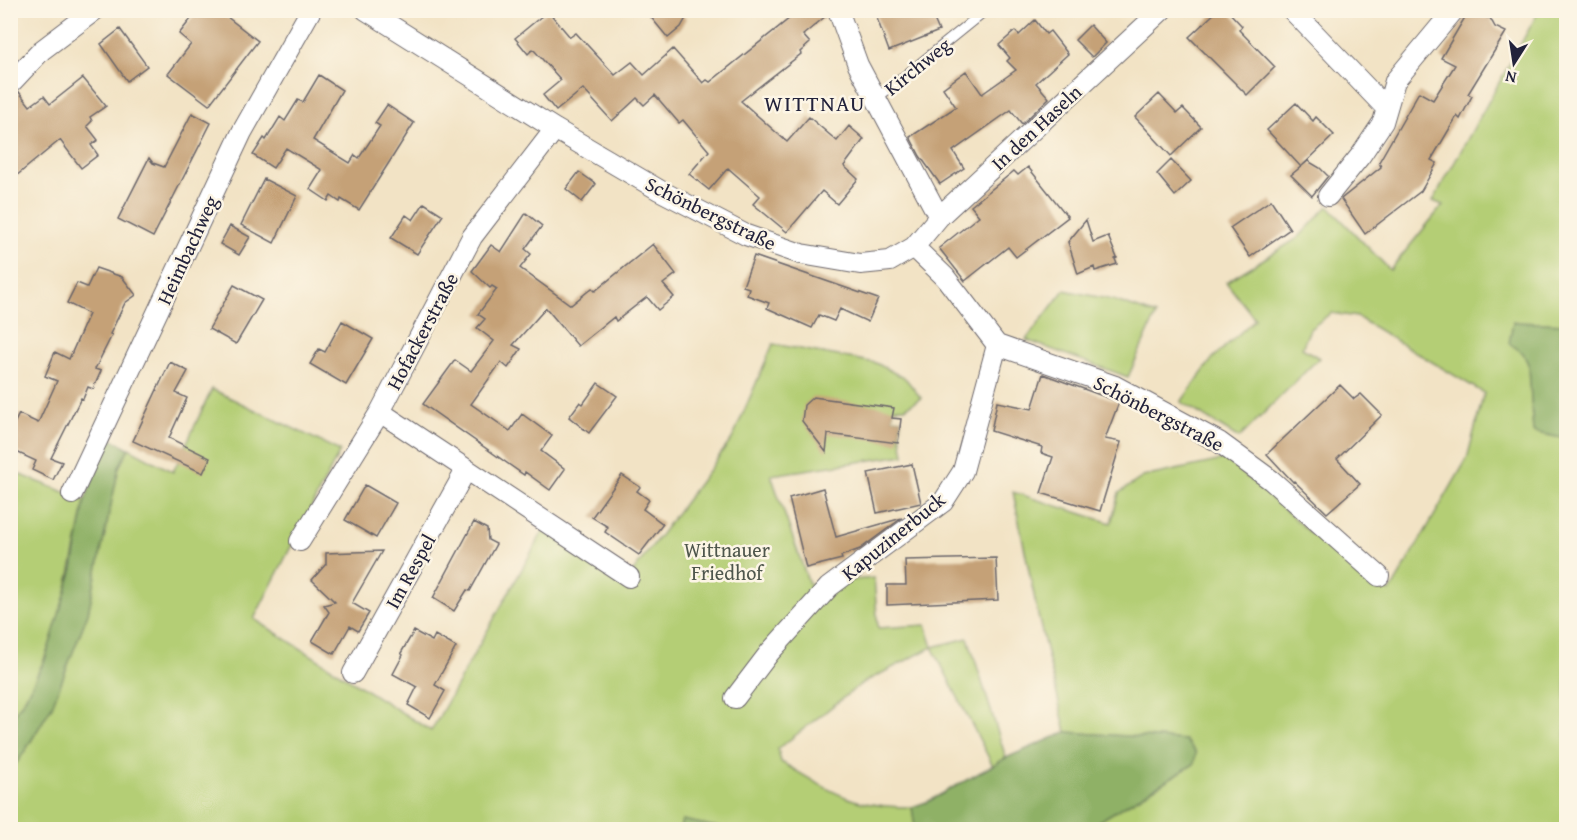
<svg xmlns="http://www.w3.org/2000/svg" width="1577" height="840" viewBox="0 0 1577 840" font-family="'Gentium Book Plus',serif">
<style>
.green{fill:#b4ce74;stroke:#6b7858;stroke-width:1.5}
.forest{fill:#8fb166;stroke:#586a50;stroke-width:1.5}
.building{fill:#c5a177}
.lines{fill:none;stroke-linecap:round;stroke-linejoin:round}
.service-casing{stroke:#6b666b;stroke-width:11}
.minor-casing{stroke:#6b666b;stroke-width:22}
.service{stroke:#fff;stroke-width:9}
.minor{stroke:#fff;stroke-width:20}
.labels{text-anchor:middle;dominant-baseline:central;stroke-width:5;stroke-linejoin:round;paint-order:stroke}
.street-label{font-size:20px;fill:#22223b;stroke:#fcf5e5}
.park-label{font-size:20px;fill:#4e564c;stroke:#fcf5e5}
.quarter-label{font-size:22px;letter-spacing:1.5px;fill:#22223b;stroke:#fcf5e5}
</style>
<rect width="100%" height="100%" fill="#fcf5e5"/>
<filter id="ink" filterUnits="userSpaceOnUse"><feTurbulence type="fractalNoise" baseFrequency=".0167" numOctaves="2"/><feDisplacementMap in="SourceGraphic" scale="12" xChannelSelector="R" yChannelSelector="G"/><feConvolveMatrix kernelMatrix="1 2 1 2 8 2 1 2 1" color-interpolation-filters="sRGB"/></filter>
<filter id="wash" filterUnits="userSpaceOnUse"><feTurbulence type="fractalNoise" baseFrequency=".008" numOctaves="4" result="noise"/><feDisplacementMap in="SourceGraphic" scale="24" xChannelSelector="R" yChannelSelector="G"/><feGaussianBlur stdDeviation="1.35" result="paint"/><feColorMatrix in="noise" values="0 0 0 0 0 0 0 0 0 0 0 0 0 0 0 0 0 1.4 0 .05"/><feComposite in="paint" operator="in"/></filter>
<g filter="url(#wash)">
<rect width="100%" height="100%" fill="#f2e3c5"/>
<!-- green -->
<path class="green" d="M1539 11H1566V324L1513 322 1523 353 1529 366 1533 432 1566 439V829H1086L1194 764 1185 740 1066 732 1039 620 1013 492 1111 523 1119 493 1143 477 1227 459 1331 551 1390 592 1467 459 1484 393 1357 317 1331 313 1310 329 1302 348 1319 358 1239 438 1181 402 1213 358 1255 319 1226 282 1298 238 1328 206 1390 270 1443 205 1433 201Z
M1064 290 1113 300 1156 315 1128 377 1026 340Z
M773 344 876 363 906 379 921 398 905 408H894L892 418 901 419 900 432 904 455 771 475 809 584 874 578 878 628 926 625 933 647 968 638 1006 758 993 766 932 647 861 684 778 749 781 762C806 776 833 795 861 802 877 806 895 807 912 807L916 829 727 830 682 820 680 830 11 829 10 771 25 751 52 706 88 613 119 467 129 448 173 472 212 389 340 451 254 619 431 731 545 528 626 581 732 439Z
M11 471 85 500C71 575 57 656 11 719Z"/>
<!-- forest -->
<path class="forest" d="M1513 322 1566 324V439L1533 432 1529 366 1523 353 1509 343Z
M108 437 129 448 119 467 88 613 52 706 25 751 11 771 10 719 24 700 45 660 73 568 85 500Z
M1066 732 1185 740 1196 753 1194 764 1086 829H915L912 807 929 801 1006 758Z
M682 820 727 829H680Z"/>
<g id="blocks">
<!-- building -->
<path class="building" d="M198 10H218L258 41 209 105 168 74 191 44 179 34Z
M645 10H684L683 16 686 18 681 27 668 38Z
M800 10H826L827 15 803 35 810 43 800 52 801 54 741 101 787 142 809 117 837 141 849 126 864 139 844 166 858 179 837 204 822 191 787 232 753 204 760 196 728 168 709 190 689 174 709 151 683 120 679 123 655 95 644 105 637 98 612 121 583 89 556 111 543 95 561 80 533 49 528 54 515 38 548 11 570 37 576 33 615 75 632 62 644 75 673 49 703 83 707 80 710 82Z
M874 10H930L939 31 889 51Z
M1218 10H1227L1242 26 1239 30 1275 67 1247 95 1189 37Z
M1468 12 1476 16 1490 18 1495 27 1506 32 1468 94 1472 96 1460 119 1457 116 1431 160 1437 163 1421 191 1365 234 1341 199 1381 167 1379 162 1419 92 1433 100 1455 65 1441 58Z
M1035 20 1046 34 1050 31 1068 54 1036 83 1049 98 1022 124 1011 110 953 151 964 168 940 184 920 156 910 137 956 107 943 88 966 71 982 94 1016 70 1007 61 1010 58 999 45 1015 31 1019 35Z
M1090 25 1106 43 1092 57 1075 40Z
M120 29 147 66 127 81 101 44Z
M319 75 342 90 313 140 350 163 355 155 359 158 380 126 375 123 387 105 414 123 359 210 341 199 340 202 331 196 328 201 310 189 322 170 286 148 273 168 253 155 264 138 266 140 280 117 285 121 298 100 303 102Z
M83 78 106 106 90 117 92 121 87 126 98 140 91 145 98 155 81 168 60 140 10 181V96L19 92 30 106 44 96 50 104Z
M1159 94 1177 113 1183 108 1201 127 1171 156 1135 117Z
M1296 103 1313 121 1316 117 1334 135 1301 167 1267 130Z
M192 113 211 123 153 237 118 219 149 158 153 163 164 167Z
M1171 160 1191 181 1175 196 1157 174Z
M1308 161 1320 168 1328 176 1312 196 1291 175Z
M1028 167 1068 217 1016 257 1008 247 965 281 939 248 979 216 971 206 1014 171 1018 175Z
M579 172 596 184 582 202 566 189Z
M264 179 297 196 274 243 241 225Z
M1271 200 1290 229 1250 257 1230 228Z
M424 203 443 215 417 254 391 238 406 215 413 220Z
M526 213 542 226 525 249 531 254 520 268 571 305 592 288 595 291 653 244 676 274 663 284 674 297 658 310 647 297 616 321 614 317 578 346 546 308 513 345 521 349 508 368 501 362 471 404 510 431 522 414 552 436 541 451 565 469 550 490 525 472 524 475 423 404 455 360 471 371 494 341 477 328 485 319 478 314 497 289 492 286 490 288 472 271 491 245 501 252Z
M1086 220 1093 242 1108 236 1117 258 1115 259 1117 264 1095 271 1094 267 1078 274 1068 242Z
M230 226 250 237 239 255 220 244Z
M754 256 878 299 868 322 840 309 834 321 819 315 812 328 767 308 769 303 747 295 749 288 743 286Z
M96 268 122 277 136 295 125 303 110 334 112 335 95 369 101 371 93 389 88 387 83 399 81 398 51 458 62 462 53 480 32 470 36 461 10 449V432L19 414 38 423 57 381 45 376 55 352 69 359 89 314 67 303 77 283 87 287Z
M234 285 262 300 236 344 209 329Z
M342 321 373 339 346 385 310 364 319 349 325 352Z
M170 362 188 371 176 393 187 398 169 438 210 458 203 473 133 441Z
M1043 374 1119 402 1105 439 1121 442 1100 511 1041 493 1053 457 1041 453 1042 447 991 431 997 402 1032 409Z
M598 383 617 396 589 433 569 417 580 402 583 404Z
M1340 385 1354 399 1361 394 1382 415 1337 459 1360 484 1327 513 1294 481 1293 482 1267 454Z
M813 397 894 408 892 418 901 419 898 443 828 434 826 452 802 421 804 405Z
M912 464 921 503 877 513 868 473Z
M622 475 640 487 637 491 649 500 643 509 663 524 639 555 605 532 608 527 592 517Z
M365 485 396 503 376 538 345 520Z
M823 488 836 537 902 518 860 549 841 556 842 559 806 568 789 498Z
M474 522 487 529 488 540 496 544 470 591 467 590 454 611 433 598Z
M382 551 352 603 369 613 358 631 350 626 334 654 312 641 329 612 324 605 335 602 312 580 326 564V553Z
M996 558 998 600 887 605V585H906L905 560Z
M414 631 432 641 435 635 456 647 435 685 445 691 430 718 408 705 417 687 393 674 403 655 401 653Z"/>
</g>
</g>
<g filter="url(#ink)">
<use href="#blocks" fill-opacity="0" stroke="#6b666b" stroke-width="1.5"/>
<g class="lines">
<defs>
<path id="service" d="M876 99 986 10"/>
<path id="minor" d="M366 10 555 129 659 190 746 235 801 254 860 264 890 261 914 247 939 217 1162 10
M838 10 858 65 939 217
M1292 10 1386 108
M10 84 42 50 95 10
M1328 196 1361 155 1383 122 1395 81 1454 10
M914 247 945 277 997 345 1115 386 1219 442 1271 480 1379 576
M380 412 629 577
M72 494 242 132 311 10
M300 541 380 412 472 237 555 129
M353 673 466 470
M735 698 770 652 829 587 943 502 963 471 997 345"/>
</defs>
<!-- service casing -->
<use href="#service" class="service-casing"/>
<!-- minor casing -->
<use href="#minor" class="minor-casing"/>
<!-- service -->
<use href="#service" class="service"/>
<!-- minor -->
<use href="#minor" class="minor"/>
</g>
</g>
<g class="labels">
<!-- street labels -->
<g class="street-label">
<text transform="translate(917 66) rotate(-39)">Kirchweg</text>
<text transform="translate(1036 127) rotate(-43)">In den Haseln</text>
<text transform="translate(711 213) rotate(26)">Schönbergstraße</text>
<text transform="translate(187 250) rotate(-65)">Heimbachweg</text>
<text transform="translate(422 331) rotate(-62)">Hofackerstraße</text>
<text transform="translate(1159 413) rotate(27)">Schönbergstraße</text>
<text transform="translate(893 536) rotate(-39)">Kapuzinerbuck</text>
<text transform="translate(410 571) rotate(-61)">Im Respel</text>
</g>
<!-- park labels -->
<g class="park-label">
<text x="727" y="549">Wittnauer<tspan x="727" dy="23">Friedhof</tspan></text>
</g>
<!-- quarter labels -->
<g class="quarter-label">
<text x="815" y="103">WITTNAU</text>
</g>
</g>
<!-- margin -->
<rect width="1577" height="840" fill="none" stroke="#fcf5e5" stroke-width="36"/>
<!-- north arrow -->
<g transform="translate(1514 63) rotate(192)" stroke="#fcf5e5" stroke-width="4.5" paint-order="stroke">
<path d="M0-4.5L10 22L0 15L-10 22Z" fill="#22223b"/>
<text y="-9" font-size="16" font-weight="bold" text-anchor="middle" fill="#22223b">N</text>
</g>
</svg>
